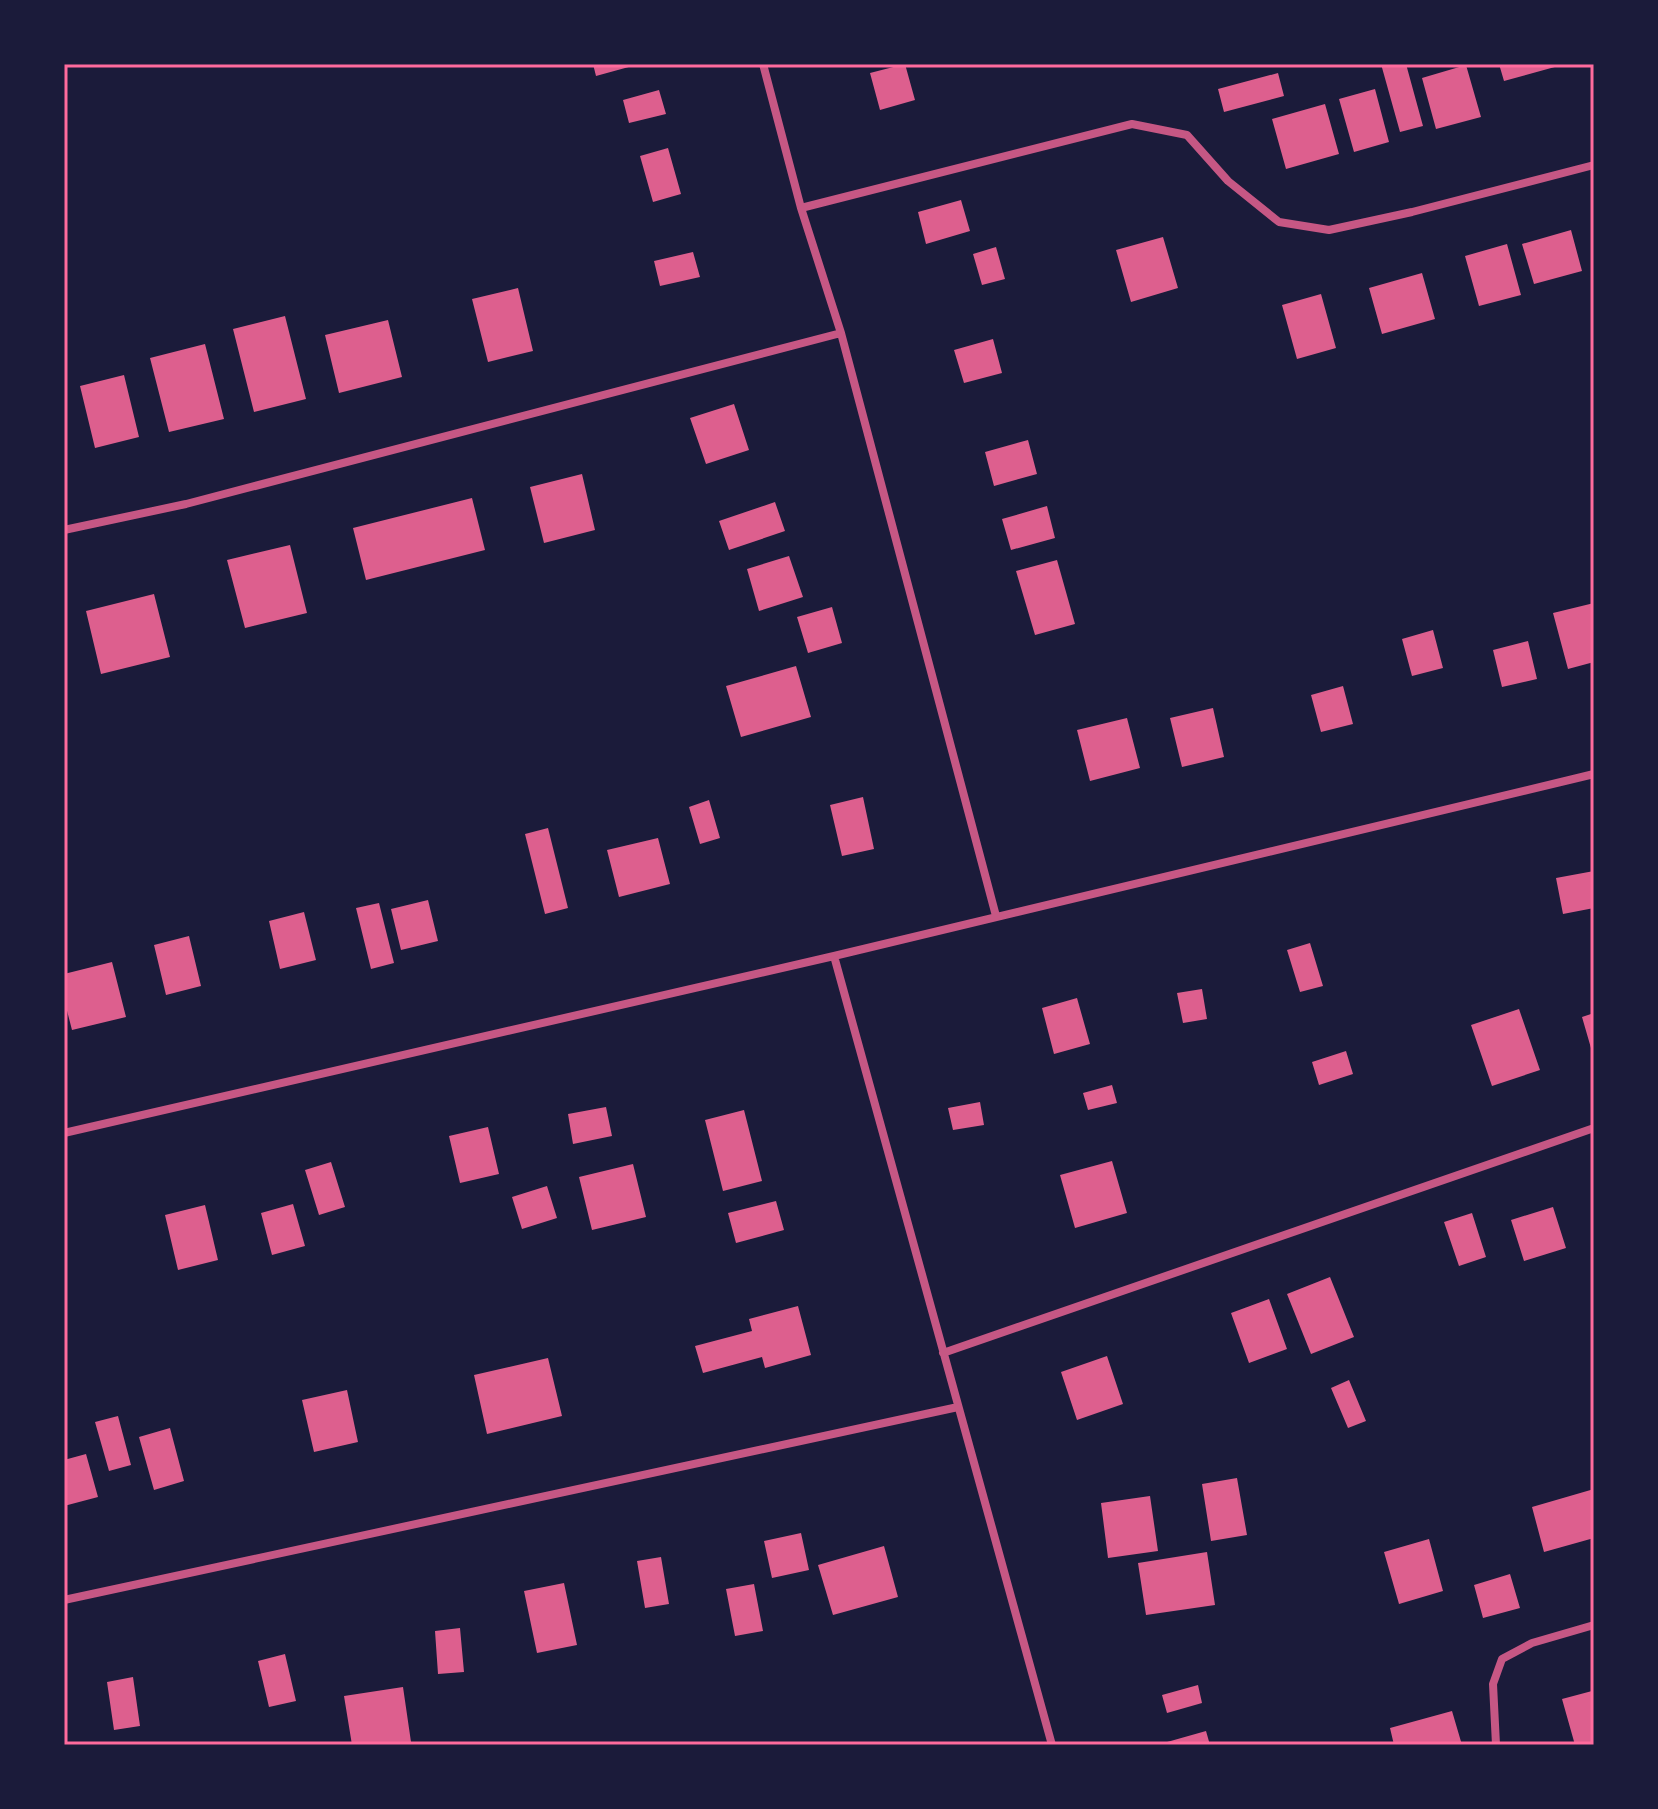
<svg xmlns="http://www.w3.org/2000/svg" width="1658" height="1809" viewBox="0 0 1658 1809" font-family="'Fira Sans Condensed',sans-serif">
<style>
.building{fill:#dd5f8e}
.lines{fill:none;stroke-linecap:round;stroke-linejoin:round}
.minor{stroke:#c65784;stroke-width:8}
.neatline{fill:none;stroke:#ff6b9d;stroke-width:3}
</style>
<rect width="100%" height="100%" fill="#1b1b3a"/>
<!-- building -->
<path class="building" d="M593 64H636V65L596 76Z
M905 64 915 100 880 110 870 73Z
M1381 64H1406L1423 126 1400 132Z
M1499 64H1562V65L1504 81Z
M1466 65 1481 117 1436 129 1422 78Z
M1278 73 1284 96 1224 112 1218 89Z
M1375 89 1389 142 1354 152 1339 99Z
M659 90 666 114 629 123 623 100Z
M1325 104 1339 154 1286 169 1272 119Z
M668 148 681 194 653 202 640 156Z
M961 200 970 231 926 244 918 212Z
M1571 230 1582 271 1534 284 1522 244Z
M1163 237 1178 288 1131 302 1116 250Z
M1507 244 1521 295 1479 306 1465 256Z
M996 247 1005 279 982 285 973 254Z
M693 252 700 277 660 286 654 261Z
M1422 273 1435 319 1382 334 1369 288Z
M518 288 533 351 488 362 472 299Z
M1321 294 1336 348 1297 359 1282 305Z
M285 316 306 399 254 412 233 329Z
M388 320 402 377 339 393 325 335Z
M993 339 1002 373 964 383 954 350Z
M205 344 224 419 169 432 150 358Z
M124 375 139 437 95 448 80 386Z
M734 404 749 450 706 464 690 418Z
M1028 440 1037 474 994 486 985 452Z
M582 474 595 530 544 543 530 487Z
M472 498 485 550 366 580 353 528Z
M775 502 785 531 729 550 719 521Z
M1047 506 1055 538 1011 550 1002 519Z
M290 545 307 613 245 628 227 560Z
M789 556 803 597 759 611 747 569Z
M1057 560 1075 624 1035 635 1016 571Z
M154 594 170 657 101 674 86 611Z
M1594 603V662L1568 669 1553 613Z
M832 607 842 643 808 653 797 617Z
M1433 630 1443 668 1412 676 1402 639Z
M1528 641 1537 679 1502 687 1493 650Z
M796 666 811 717 741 737 726 686Z
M1343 686 1353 724 1321 732 1311 695Z
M1213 708 1224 757 1182 767 1170 718Z
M1127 718 1140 768 1090 781 1077 730Z
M863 797 874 849 842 856 830 805Z
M709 800 720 838 700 844 689 807Z
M548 828 568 908 545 914 525 834Z
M658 838 670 884 619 897 607 850Z
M1594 871V908L1563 914 1556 878Z
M428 900 438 941 401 950 391 909Z
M379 903 394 963 371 969 356 908Z
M304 912 316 960 280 969 269 921Z
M189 936 201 986 166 995 154 945Z
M1310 943 1323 986 1300 992 1287 950Z
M112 962 126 1017 72 1030 64 999V974Z
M1202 989 1207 1019 1183 1023 1177 993Z
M1077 998 1090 1044 1054 1054 1042 1008Z
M1519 1009 1540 1070 1492 1086 1471 1025Z
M1594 1013V1055H1593L1582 1017Z
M1346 1051 1353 1074 1319 1085 1312 1062Z
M1112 1085 1117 1103 1088 1110 1083 1093Z
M980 1102 984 1125 953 1130 948 1108Z
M606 1107 612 1136 573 1144 568 1114Z
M744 1110 762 1181 723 1191 705 1120Z
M488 1127 499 1174 460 1183 449 1136Z
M1112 1161 1127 1213 1075 1228 1060 1175Z
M331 1162 345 1207 319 1215 305 1170Z
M633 1164 646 1217 592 1230 579 1177Z
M547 1186 557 1218 522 1229 512 1197Z
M776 1201 784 1230 736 1243 728 1213Z
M293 1204 305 1246 272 1255 261 1213Z
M205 1205 218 1260 178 1270 165 1215Z
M1553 1207 1566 1248 1524 1261 1511 1220Z
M1472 1213 1486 1257 1459 1266 1444 1222Z
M1330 1277 1354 1337 1311 1354 1287 1294Z
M1269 1299 1287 1349 1249 1363 1231 1313Z
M798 1306 811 1355 765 1368 762 1357 703 1373 695 1346 752 1331 749 1319Z
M1107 1356 1123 1404 1077 1420 1061 1372Z
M548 1358 562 1416 487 1434 474 1375Z
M1349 1380 1366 1421 1348 1428 1331 1388Z
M347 1390 358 1442 314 1452 302 1400Z
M118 1416 131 1465 109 1471 95 1422Z
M170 1428 184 1481 154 1490 139 1437Z
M86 1454 98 1497 64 1506V1460Z
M1237 1478 1247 1535 1211 1541 1202 1484Z
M1594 1489V1538L1544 1552 1532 1507Z
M1150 1496 1158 1551 1108 1558 1101 1503Z
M801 1533 809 1570 772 1578 764 1541Z
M1429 1539 1443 1591 1399 1604 1384 1552Z
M884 1546 898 1597 833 1615 818 1565Z
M1207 1552 1215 1605 1146 1615 1138 1563Z
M661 1557 669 1604 645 1608 637 1561Z
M1510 1574 1520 1608 1483 1618 1474 1585Z
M564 1583 577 1645 537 1653 524 1591Z
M754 1584 763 1631 735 1636 726 1589Z
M460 1628 464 1672 438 1674 435 1631Z
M285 1654 296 1701 269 1707 258 1661Z
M133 1677 140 1726 114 1730 107 1682Z
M1198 1685 1202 1703 1167 1713 1162 1695Z
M403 1687 411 1742 352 1745 344 1696Z
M1592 1691 1594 1700V1745H1575L1562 1699Z
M1452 1711 1462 1745H1394L1390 1728Z
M1206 1731 1210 1745H1161L1160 1744Z"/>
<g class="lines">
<!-- minor -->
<path class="minor" d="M763 64 801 208 841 333 996 916
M801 208 1132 124 1187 135 1228 181 1279 222 1329 230 1412 212 1594 165
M64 530 186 504 841 333
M834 956 1052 1745
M64 1133 834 956 1594 774
M943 1353 1594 1128
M64 1600 958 1407
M1496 1745 1493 1684 1502 1659 1532 1643 1594 1625"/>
</g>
<!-- border -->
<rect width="1658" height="1809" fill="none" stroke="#1b1b3a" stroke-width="132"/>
<rect x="66" y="66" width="1526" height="1677" class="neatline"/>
</svg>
